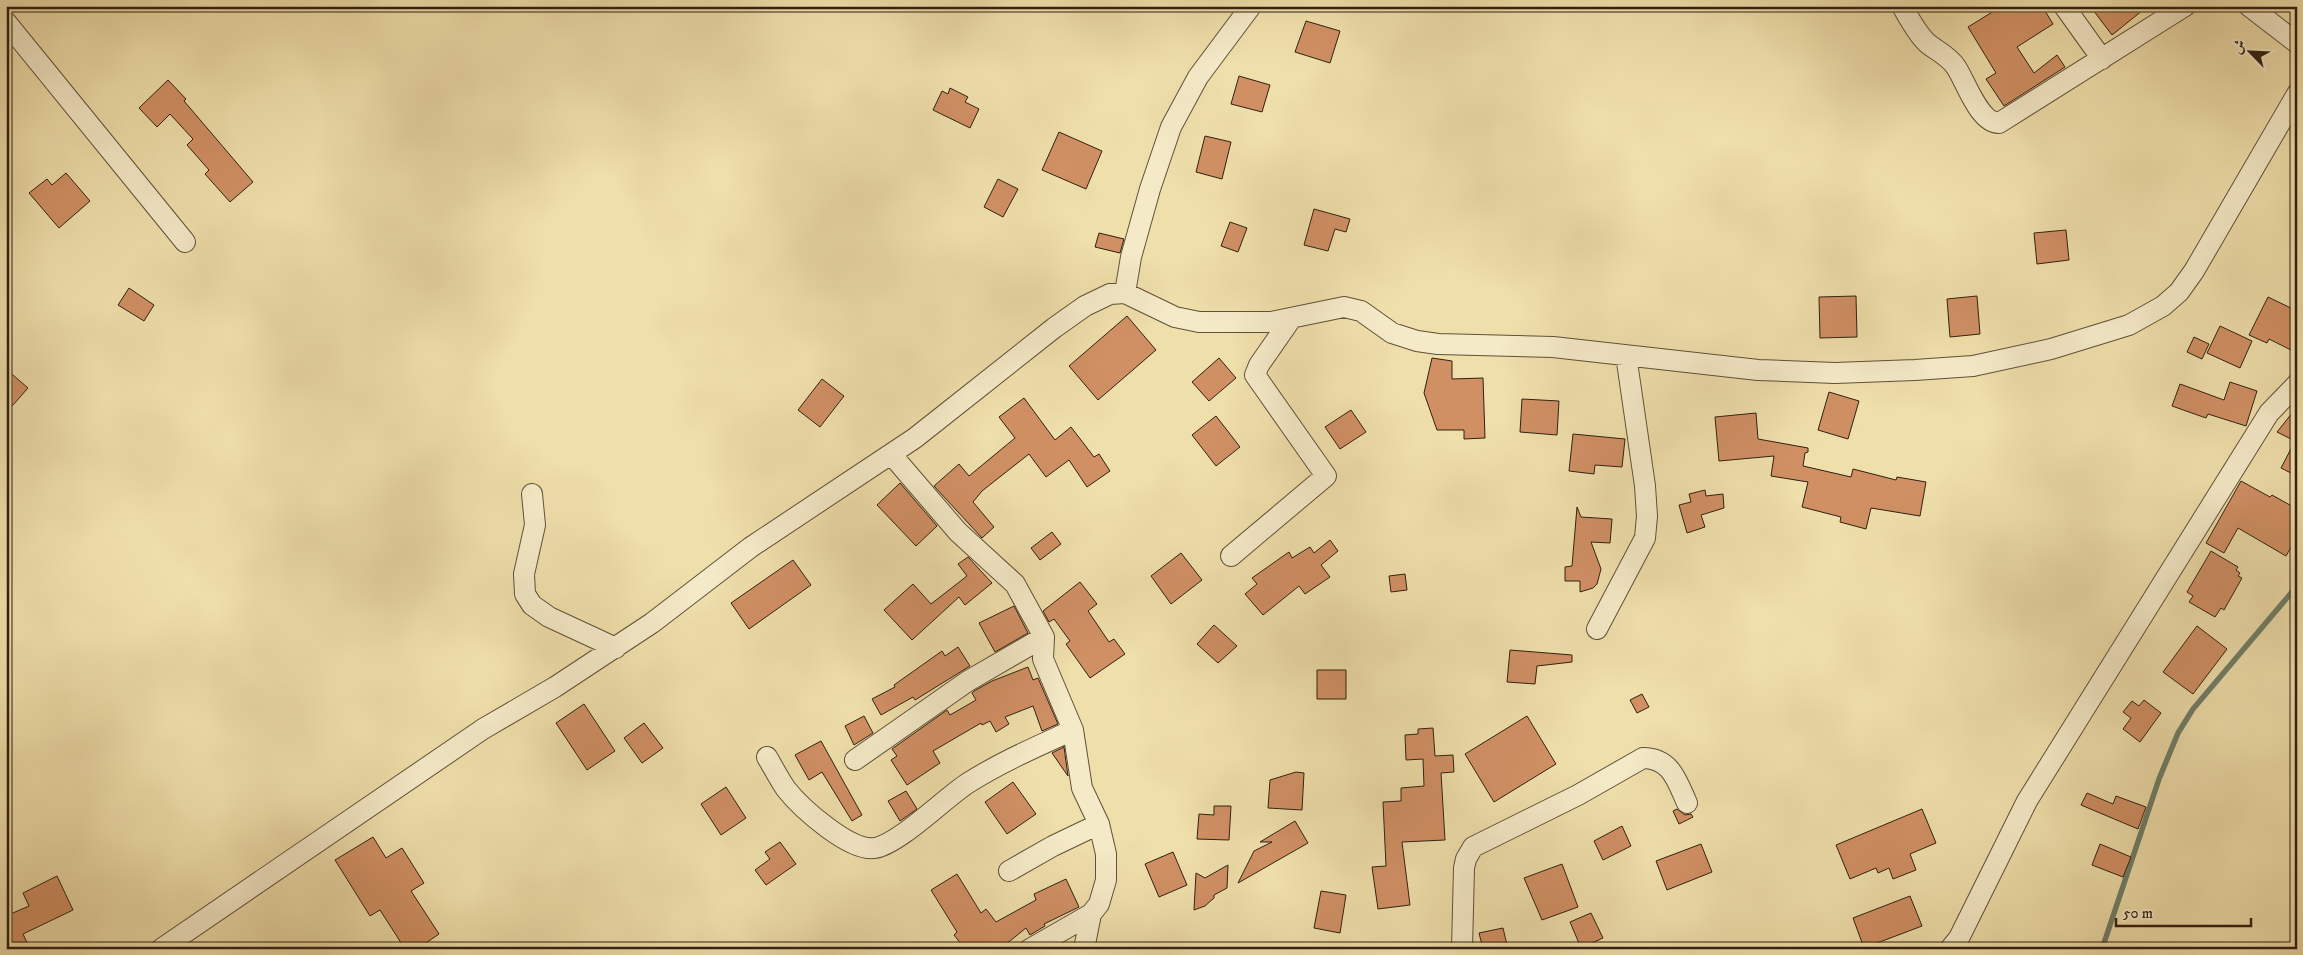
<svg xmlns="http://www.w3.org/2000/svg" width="2303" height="955" viewBox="0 0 2303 955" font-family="'IM FELL DW Pica',Amiri,serif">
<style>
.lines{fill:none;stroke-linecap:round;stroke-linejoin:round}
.stream{stroke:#707e69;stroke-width:5.5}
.building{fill:#d09064;stroke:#302011}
.minor-casing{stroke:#605038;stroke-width:22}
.minor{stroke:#f5eac8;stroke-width:20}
</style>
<rect width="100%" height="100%" fill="#efdfab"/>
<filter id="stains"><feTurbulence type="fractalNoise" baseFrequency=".004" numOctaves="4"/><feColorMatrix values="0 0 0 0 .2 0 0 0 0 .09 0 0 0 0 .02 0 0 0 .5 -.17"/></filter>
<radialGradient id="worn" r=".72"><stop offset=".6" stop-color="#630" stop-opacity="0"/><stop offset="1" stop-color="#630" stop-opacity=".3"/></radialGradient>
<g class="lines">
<!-- stream -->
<path class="stream" d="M2102 949 2159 779 2178 733 2193 709 2297 586"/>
</g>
<!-- building -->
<path class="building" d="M2002 6H2042L2053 24 2017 47 2034 73 2057 55 2065 67 2004 106 1986 79 1996 73 1968 27Z
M2090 6H2148L2112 35Z
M1306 21 1340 31 1330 63 1295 52Z
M1239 76 1270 85 1262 112 1231 104Z
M168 80 186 99 184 101 253 182 230 202 205 174 209 170 187 145 193 139 170 114 157 127 139 108Z
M950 88 968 97 965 102 979 109 970 128 933 110 942 91 948 94Z
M1059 132 1102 151 1086 189 1042 170Z
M1205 136 1231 142 1222 179 1196 172Z
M66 173 90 201 59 228 29 193 47 179 52 185Z
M998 179 1018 189 1003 217 984 207Z
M1314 209 1350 219 1346 232 1335 229 1328 251 1304 245Z
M1230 222 1247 228 1238 252 1221 246Z
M2066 230 2069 260 2037 264 2034 233Z
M1099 233 1124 239 1120 253 1095 247Z
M129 288 154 305 144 321 118 305Z
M1856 296 1857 337 1820 338 1819 297Z
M1977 296 1980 334 1950 337 1947 299Z
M2268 297 2297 311V353L2269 339 2267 343 2249 335Z
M1127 316 1156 350 1098 400 1069 366Z
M2220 326 2252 341 2240 368 2207 353Z
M2194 337 2209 344 2202 359 2187 352Z
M1219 358 1236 378 1209 401 1192 382Z
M1432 358 1452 361V379L1483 378 1485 438 1464 439V430H1437L1424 393Z
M6 369 28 388 6 413Z
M822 379 844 396 820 427 798 410Z
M2230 382 2257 391 2246 426 2208 414 2206 418 2172 406 2180 384 2224 400Z
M1829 392 1859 401 1848 439 1818 430Z
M1024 398 1055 440 1071 427 1094 457 1099 454 1110 471 1087 487 1069 460 1046 477 1029 454 982 491 973 502 994 527 982 538 934 486 959 464 969 476 1015 438 999 417Z
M1522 399 1559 401 1557 435 1520 432Z
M2297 407V476L2281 468 2295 441 2277 432Z
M1351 410 1366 432 1340 449 1325 427Z
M1756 413 1758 439 1808 448V452L1805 453 1803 466 1851 477 1853 469 1896 480 1897 477 1926 482 1920 516 1871 508 1866 529 1840 522 1841 517 1802 507 1808 482 1771 476 1774 456 1719 461 1715 417Z
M1216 416 1240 447 1216 466 1192 435Z
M1573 434 1625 439 1622 467 1595 465 1594 474 1569 471Z
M2241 481 2270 497 2272 495 2297 509V537L2286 556 2238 528 2224 553 2206 543Z
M900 483 937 526 916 546 877 505Z
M1705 490 1706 496 1723 494 1724 508 1701 515 1705 527 1687 533 1679 505 1691 502 1689 494Z
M1577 507 1581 517 1612 519 1610 543 1591 542 1601 569 1597 584 1593 588 1580 592V581H1565V567L1572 566Z
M1052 532 1061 544 1040 560 1031 548Z
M1330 540 1338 551 1321 565 1330 577 1305 594 1299 586 1263 615 1245 594 1257 584 1252 578 1289 552 1292 558 1310 547 1314 553Z
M2211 551 2238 567 2236 570 2240 573 2238 576 2242 578 2224 610 2221 608 2215 617 2189 602 2193 596 2187 592Z
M1181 553 1202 580 1171 604 1151 576Z
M968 557 992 583 965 605 959 597 912 640 884 610 913 584 931 604 967 576 958 564Z
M793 560 811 585 749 629 731 603Z
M1405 574 1407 590 1391 592 1389 576Z
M1080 582 1097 604 1088 611 1109 642 1114 639 1125 654 1090 678 1066 644 1070 641 1054 619 1049 622 1043 611Z
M1014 606 1028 633 995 652 979 623Z
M1214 625 1237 646 1218 663 1197 644Z
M2197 626 2227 649 2193 694 2163 672Z
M958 647 970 666 915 700 913 697 881 715 872 699 895 687 894 685 942 651 945 656Z
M1510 650 1572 655V662L1537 666 1535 684 1507 682Z
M1028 667 1033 680 1038 678 1058 724 1042 731 1033 706 1005 717 1009 724 996 732 990 721 982 725 981 723 933 751 940 763 907 785 891 760 897 756 892 749 947 710 950 715 976 700 972 693 974 691 992 681Z
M1317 670H1346V699H1317Z
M1642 694 1649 707 1637 713 1630 700Z
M2144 700 2161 713 2140 742 2123 729 2131 718 2123 712 2132 701 2139 706Z
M584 704 615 751 587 770 556 723Z
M864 716 873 733 854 745 845 726Z
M1527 716 1556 764 1494 802 1465 754Z
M644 723 663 748 642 763 624 738Z
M1433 728 1435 756 1453 755 1454 772 1441 773 1445 840 1402 842 1410 905 1378 909 1372 867 1386 866 1383 802 1401 801V788L1424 786 1423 759 1406 760 1405 735 1418 734V729Z
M821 741 862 815 852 821 822 772 809 780 795 755Z
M1064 747 1068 776 1052 753Z
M1296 772 1304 773 1302 810 1268 808 1270 780Z
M1013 782 1036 814 1007 834 985 802Z
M726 787 746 818 721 835 701 804Z
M906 791 917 809 900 821 888 801Z
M2087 793 2113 804 2116 796 2146 807 2138 829 2081 805Z
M1214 806H1231L1229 840 1197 839 1199 814 1214 815Z
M1677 809 1685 815 1691 814 1693 817 1679 824 1673 811Z
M1922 809 1936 843 1910 854 1916 870 1893 879 1889 868 1878 873 1876 868 1850 879 1836 845Z
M1295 821 1308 843 1238 883 1254 851 1272 842H1260Z
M1622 826 1631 846 1603 860 1594 841Z
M373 837 386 858 402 848 424 883 411 891 439 934 417 949H405L380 910 370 916 335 860Z
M780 842 796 864 766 885 755 870 770 859 765 852Z
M1701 844 1712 872 1667 890 1656 861Z
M2100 844 2131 857 2123 877 2092 865Z
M1173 852 1187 885 1159 897 1145 864Z
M1562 864 1578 907 1542 920 1524 878Z
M1228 865 1227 888 1214 895V898L1205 906 1194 910 1196 873 1205 878Z
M957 874 981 913 986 909 996 922 1036 900 1034 894 1066 879 1079 907 1044 924 1045 926 1030 935 1026 928 1000 949H965L954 935 957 932 931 890Z
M57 876 73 910 23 934 28 945 20 949H6V916L29 906 23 893Z
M1321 891 1346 895 1340 933 1314 928Z
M1910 896 1922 926 1864 948 1853 918Z
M1591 913 1603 938 1581 948 1570 922Z
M1503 928 1508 949H1483L1479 933Z"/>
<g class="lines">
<defs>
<path id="minor" d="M1902 6C1909 18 1916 32 1926 42 1936 51 1948 55 1956 67 1966 82 1979 123 1999 123L2185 6
M2064 6 2102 59
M2249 6 2297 43
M6 22 185 242
M1125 293 1175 317 1199 322H1271L1344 307 1361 311 1392 333 1417 341 1438 344 1553 347 1758 370 1835 373 1915 370 1973 366 2051 349 2129 325 2163 306 2179 292 2194 271 2297 94
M891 454 958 532 1015 584 1044 637 1043 659 1073 730 1082 788 1099 824 1106 854V880L1099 904 1091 914 1084 949
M532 494 535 525 524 574 525 594 532 605 549 617 616 648
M1231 556 1326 476 1255 375 1259 365 1291 319
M1597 629 1645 538 1647 516 1645 486 1626 355
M767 757C773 767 779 779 786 789 801 808 850 852 875 848 899 844 946 797 968 783 1001 762 1038 746 1073 730
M855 760 968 681 1044 637
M1009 871 1053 846 1099 824
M161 949 483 729 555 687 652 623 751 547 915 438 1054 328 1085 306 1110 294 1125 293 1131 257 1150 189 1171 127 1198 77 1251 6
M1030 949 1091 914
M1462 949 1464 868 1466 859 1473 847 1578 795 1643 758C1671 758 1677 781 1687 803
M1950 949 1959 938 2027 801 2269 413 2297 384"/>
</defs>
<!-- minor casing -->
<use href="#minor" class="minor-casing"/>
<!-- minor -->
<use href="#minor" class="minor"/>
</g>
<!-- margin -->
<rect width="2303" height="955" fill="none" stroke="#efdfab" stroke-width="25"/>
<rect x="8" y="8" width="2288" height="940" fill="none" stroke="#302011" stroke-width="2.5"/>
<rect x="12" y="12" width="2278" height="930" fill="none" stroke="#302011"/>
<!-- north arrow -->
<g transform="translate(2250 52) rotate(294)" stroke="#f5eac8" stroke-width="4" paint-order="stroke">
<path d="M0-4L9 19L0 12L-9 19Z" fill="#302011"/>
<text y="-8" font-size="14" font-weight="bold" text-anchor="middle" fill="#302011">ش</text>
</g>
<!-- scale -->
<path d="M2116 918v8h135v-8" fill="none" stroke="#302011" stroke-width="2.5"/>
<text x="2123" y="918" font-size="15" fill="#302011" stroke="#f5eac8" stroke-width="4" paint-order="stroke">50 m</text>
<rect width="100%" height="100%" filter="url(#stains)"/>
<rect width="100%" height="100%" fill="url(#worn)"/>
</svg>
